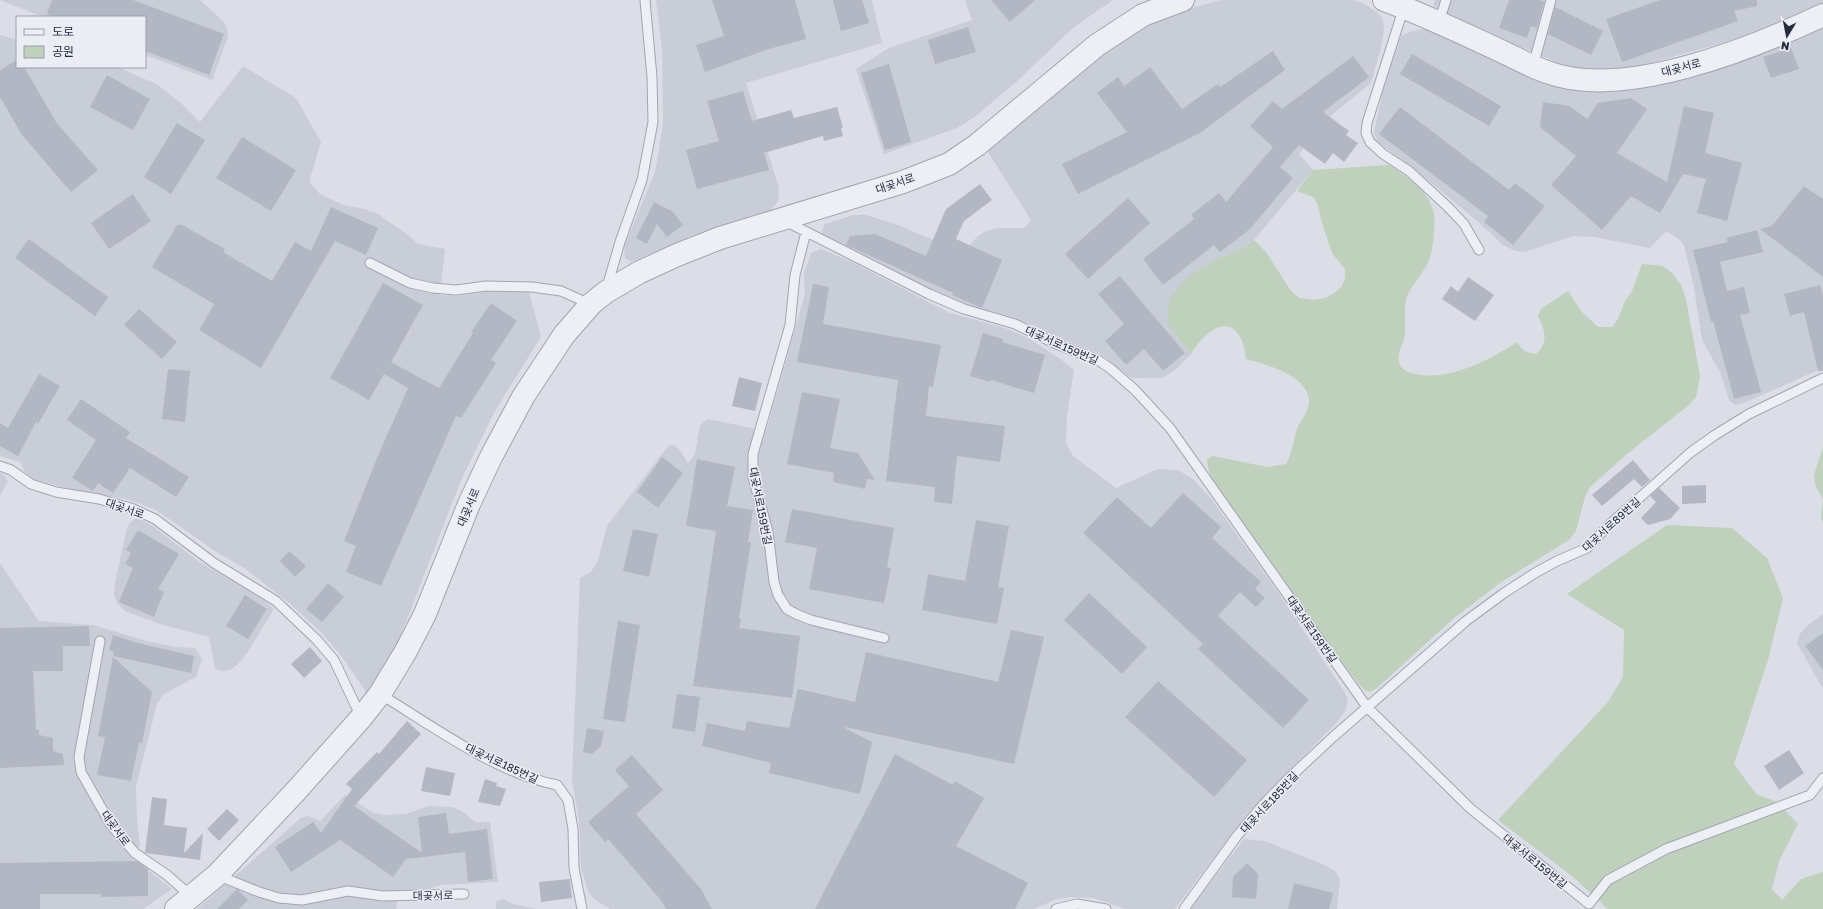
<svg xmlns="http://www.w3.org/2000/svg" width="1823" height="909" viewBox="0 0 1823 909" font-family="'Golos Text','Noto Sans KR',sans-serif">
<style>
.built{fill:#c9cdd8}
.green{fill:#bfd0bc}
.building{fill:#b2b7c3}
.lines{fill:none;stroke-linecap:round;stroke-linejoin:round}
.service-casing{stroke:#a0a5b0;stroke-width:11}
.tertiary-casing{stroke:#a0a5b0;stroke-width:24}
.service{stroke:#eeeff4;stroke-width:9}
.tertiary{stroke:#eeeff4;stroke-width:22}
.labels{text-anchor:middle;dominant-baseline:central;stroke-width:3;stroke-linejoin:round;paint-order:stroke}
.street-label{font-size:11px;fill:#242b3d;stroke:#eaedf4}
</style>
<rect width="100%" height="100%" fill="#dbdee6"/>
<!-- built -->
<path class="built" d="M0 0H200L223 21 227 28 228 37 212 80 145 55V17H43Z
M656 0H872L882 43 746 83 779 188 778 201 771 210 691 236 631 262 625 258 624 247 655 172 663 125 662 50Z
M965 0H1113L1073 28 1016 82 976 116 957 128 884 154 856 69 889 48 972 20Z
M1221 0H1353L1363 3 1378 13 1383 20 1384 30 1381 48 1371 83 1323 122 1299 154 1313 170 1254 240 1236 252 1218 258 1204 267 1169 327 1191 354 1176 369 1163 378H1131L1101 354 1056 337 1028 323 1009 316 967 305 932 290 824 237 821 232 825 224 853 215H866L898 225 963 253 977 237 986 231 998 228H1024L1031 220 986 149 1088 65 1121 41 1151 23 1181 11Z
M1435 0H1823V4L1802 16 1726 42 1622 71 1577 69 1556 62 1453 18 1433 6Z
M1823 24V368L1744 403 1735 405 1729 400 1720 372 1702 340 1694 288 1684 245 1678 238 1666 231 1650 248 1594 237 1574 236 1524 252 1515 251 1503 245 1476 220 1412 167 1378 142 1374 133 1383 90 1401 36 1410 32 1421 29 1433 31 1531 77 1564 87 1587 91H1615L1671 79Z
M0 35 17 40V67H118L158 85 182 104 200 122 243 66 296 98 321 142 309 182 320 194 343 205 365 209 378 214 407 234 418 244 445 249 440 295 458 296 491 291 529 292 541 337 496 409 462 478 400 637 391 658 367 693 342 657 322 633 288 602 244 568 215 551 156 510 127 499 69 489 31 478 25 472 20 462 0 456Z
M821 249 848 260 950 313 1005 328 1030 339 1063 361 1074 370 1067 417 1066 443 1073 456 1116 488 1158 469 1178 470 1194 480 1209 496 1271 582 1344 691 1348 700 1346 709 1338 721 1247 814 1175 909H1125L1094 898 1070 897 1054 900 1034 909H610L594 899 588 891 581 868 579 821 572 780 580 578 591 572 598 560 607 526 668 446 674 445 680 450 688 463 695 454 700 425 708 419 766 431 805 294 804 273 811 253Z
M0 472 5 476 8 482 0 495Z
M137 518 150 524 198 561 261 598 274 609 249 650 238 664 230 670 222 671 215 669 209 637 160 624 125 611 117 603 114 595 115 582 126 532 130 522Z
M0 563 39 621 93 625 150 642 175 647 195 648 202 659 196 677 164 694 157 704 136 786 137 818 140 846 131 857 172 889 143 909H0Z
M1823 614V689L1797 643 1799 635 1808 625Z
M345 795 374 813 386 815 406 814 428 806 452 807 462 811 475 822H490L498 882 440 885 397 901 396 909H197L301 818 308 816 320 821Z
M1244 839 1265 841 1322 864 1335 871 1340 879 1337 909H1190Z
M503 899 513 904 537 909H496V902Z"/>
<!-- green -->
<path class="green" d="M1389 165C1404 175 1426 189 1432 207 1435 214 1435 223 1434 231 1433 241 1433 251 1429 260 1424 273 1414 282 1408 294 1402 308 1407 325 1404 339 1401 348 1396 356 1400 365 1405 373 1414 374 1421 375 1454 379 1491 359 1517 342 1522 350 1526 353 1536 354 1549 343 1545 329 1538 316L1541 309 1568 291 1581 311 1598 327H1612L1618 319 1625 301 1632 291 1642 264 1663 266 1673 274 1681 285 1686 299 1700 376 1696 397 1689 405 1627 454 1590 487 1585 497 1576 531 1569 540 1500 583 1454 618 1377 688 1370 692 1363 689 1339 658 1212 479 1208 468 1207 459 1213 456 1267 467 1286 464C1292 454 1293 441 1297 429 1301 420 1309 411 1309 401 1309 376 1265 364 1246 359 1245 352 1244 344 1241 338 1225 310 1201 338 1191 354L1169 327 1167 313 1171 296 1189 276 1218 258 1236 252 1254 240 1266 252 1291 291 1299 298 1313 300 1325 298 1336 292 1342 286 1345 278V269L1332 253 1322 223 1317 203 1313 197 1297 191 1313 170Z
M1823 447V523L1821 516 1823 499 1816 487 1814 475Z
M1667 525 1732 528 1767 558 1783 598 1768 660 1734 764 1756 794 1777 802 1798 824 1779 861 1772 889 1782 900 1801 879 1823 872V909H1608L1573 877 1498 820 1608 702 1623 677 1624 630 1567 594Z"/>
<!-- building -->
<path class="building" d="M52 0H133L224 34 209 75 145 51V17H56L47 14Z
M712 0H795L806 39 769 49 705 72 696 45 724 36Z
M833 0H862L869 23 841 31Z
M991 0H1035L1010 22Z
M1509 0H1540L1544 2 1537 28 1531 26 1527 38 1499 28Z
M1660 0H1757V6L1734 11 1738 21 1622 62 1606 19Z
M1555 7 1603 31 1591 55 1548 34Z
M968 27 976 52 935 64 928 40Z
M1791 48 1799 69 1771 78 1763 57Z
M1273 51 1285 70 1220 118 1200 133 1078 194 1062 164 1127 132 1097 93 1118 77 1124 86 1150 67 1182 109 1218 84 1220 87Z
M1412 54 1501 106 1489 126 1400 74Z
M1353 56 1369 77 1323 112 1349 131 1346 135 1358 143 1344 162 1333 153 1325 164 1299 145 1280 167 1293 178 1250 229 1220 252 1214 245 1163 285 1143 259 1194 219 1191 215 1219 193 1226 202 1273 147 1250 126 1273 101 1282 109Z
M17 60V67H24L56 122 98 170 71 192 22 135 0 97V70Z
M889 64 911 142 885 150 861 73Z
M107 75 150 99 133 130 90 107Z
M743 91 752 121 791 110 794 118 837 107 843 128H841L843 136 824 141 823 136 764 153 769 170 697 189 686 150 719 141 707 101Z
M1631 98 1647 109 1617 153 1667 182 1684 106 1714 113 1705 153 1742 163 1727 221 1697 213 1706 179 1683 174 1660 213 1631 196 1602 230 1551 185 1576 156 1540 127 1543 102 1570 106 1587 119 1598 103Z
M1400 107 1509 190 1515 183 1545 206 1513 245 1484 222 1488 216 1379 134Z
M177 123 205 140 171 194 144 177Z
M242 137 296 170 271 211 216 178Z
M980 184 992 200 964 221 956 239 1002 260 982 308 952 295 953 293 846 245 850 236 875 234 926 256 946 209Z
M1804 186 1823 199V277L1760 229 1772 226Z
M133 194 151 221 109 249 91 223Z
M1128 198 1150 223 1088 279 1065 254Z
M654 202 673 212 683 225 667 237 657 224 647 244 636 238Z
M331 207 378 228 366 255 335 241 261 368 199 330 214 304 152 267 177 225H182L225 249 223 252 272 281 295 242 311 251Z
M1757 230 1763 252 1720 262 1727 291 1744 287 1750 313 1740 315 1761 392 1734 399 1713 321 1711 322 1693 250 1728 242 1726 238Z
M29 239 108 297 95 316 15 258Z
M1120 276 1185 353 1163 371 1144 349 1126 365 1105 341 1124 324 1098 294Z
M1468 277 1494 295 1475 321 1442 299 1451 286 1458 292Z
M383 283 423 305 391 362 439 388 473 333 471 332 491 303 517 321 491 360 496 363 461 418 456 416 381 586 346 572 356 546 344 541 377 458 408 388 384 374 369 400 330 378Z
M813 284 829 287 823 324 941 345 933 387 929 386 926 416 1005 426 1000 462 957 456 952 504 934 502 935 487 886 481 898 380 797 362Z
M1820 285 1823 295V371H1818L1804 312 1790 316 1784 294Z
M139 309 177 342 162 359 124 325Z
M983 333 1003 339 1002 342 1045 355 1034 393 991 380 990 382 970 376Z
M168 369 190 371 185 422 162 419Z
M39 374 60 386 38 424 36 422 18 456 0 446V423L8 428Z
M739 377 762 383 755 411 732 406Z
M802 392 840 399 830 448 858 453 875 480 867 479 865 489 833 482 834 473 787 464Z
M81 399 130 432 126 438 189 477 176 497 130 468 113 493 98 483 93 491 72 478 96 440 67 420Z
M662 457 683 473 658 508 637 492Z
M697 459 735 467 727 506 753 510 748 542H751L739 618 741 619 739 628 800 636 792 698 693 686 716 531 686 526Z
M1633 460 1650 480 1642 487 1634 479 1602 506 1592 495Z
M1706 485V503L1682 504V486Z
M1659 488 1680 508 1670 519 1648 525 1641 518 1656 502 1650 496Z
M1183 493 1221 527 1212 538 1261 582 1255 589 1265 598 1256 607 1240 592 1218 616 1309 700 1283 728 1198 649 1203 644 1083 533 1117 497 1151 528Z
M792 509 894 528 887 567 891 568 884 603 809 589 817 548 785 542Z
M976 520 1009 526 998 587 1004 588 997 624 922 610 928 574 965 581Z
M633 529 658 534 649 577 623 571Z
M138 530 179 554 158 589 164 592 154 617 119 602 133 568 125 564 131 553 126 550Z
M289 551 306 566 295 577 280 561Z
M328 583 344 597 322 622 306 609Z
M1089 593 1147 647 1122 674 1064 620Z
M245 595 267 609 248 639 226 626Z
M618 621 640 625 625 722 603 719Z
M89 626 90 646H63V671H33L36 730H39V735L53 738V751L63 754 64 765 0 768V628Z
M1011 630 1044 637 1014 764 845 727V728L872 742 860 794 769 773 771 763 702 746 707 723 745 731 747 721 789 728 798 689 855 702 866 652 998 682Z
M1823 633V670L1805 646Z
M113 635 138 643 194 656 191 673 113 656 114 652 109 650Z
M310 647 322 661 304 678 291 664Z
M113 657 152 692 142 743 139 742 131 781 97 775 105 737 98 736Z
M1158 681 1247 760 1214 797 1125 717Z
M677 694 700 697 695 732 672 728Z
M407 721 421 734 354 806 422 853 418 817 446 813 449 834 487 829 493 879 468 882 465 852 406 859 393 877 340 840 291 872 275 847 313 822 321 833 352 789 346 784 377 752 379 754Z
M587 728 604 731 601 746 592 754 583 752Z
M1789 750 1804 773 1779 790 1764 766Z
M895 754 953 785 955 781 984 798 956 846 1028 883 1015 909H815Z
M632 755 663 790 636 814 701 889 712 909H666L660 899 608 839 605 842 588 822 629 786 615 770Z
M426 767 455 773 450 796 421 791Z
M485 779 497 783 496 786 506 789 500 806 478 802Z
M152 797 167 799 164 825 187 828 184 853 203 833 200 860 145 853Z
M227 809 239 820 219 841 207 829Z
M137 861 148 869V896L101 897V894H40V909H0V863Z
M1247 863 1258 874 1256 899 1232 897 1233 877Z
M570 879 572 898 541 902 539 882Z
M1294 883 1333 893 1329 909H1288Z
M237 889 248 900 239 909H217Z"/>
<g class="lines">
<defs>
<path id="service" d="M1404 7 1367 123 1366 133 1370 142 1383 154 1409 171 1448 207 1464 224 1479 250
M1439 22 1446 0
M1533 66 1551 0
M785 221 929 294 964 309 1015 324 1054 343 1098 360 1111 369 1135 390 1170 428 1367 707 1471 809 1589 904 1608 880 1666 849 1810 795 1823 778
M806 232 795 275 790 325 753 454V477L768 532 774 582 778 595 787 609 796 614 811 620 884 638
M370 263 410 283 433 288 456 290 486 286 532 287 561 291 590 304
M607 287 620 242 642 180 653 122 652 77 645 0
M0 466 11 470 31 484 56 492 99 499 131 508 155 519 214 563 276 601 317 640 334 660 361 717
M100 641 79 757 81 772 111 825 135 853 167 875 192 897
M380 694C434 727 494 772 557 785L568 800 573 829 574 868 582 909
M217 875 259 892 279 898 302 900 348 891 383 896 464 894
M1056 909 1077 904 1106 909
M1184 909 1237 836 1261 807 1288 779 1333 737 1466 621 1504 593 1535 573 1557 561 1587 548 1610 524 1691 452 1715 435 1749 414 1823 378"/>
<path id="tertiary" d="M1384 0C1425 15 1464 34 1503 52 1518 59 1532 67 1547 72 1623 101 1753 48 1823 15
M176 909 217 875 296 791 361 718 380 694 406 651 425 614 469 504 491 457 523 397 564 335 591 304 606 292 640 272 677 255 720 238 903 182 949 164 977 145 1097 45 1143 15 1183 0"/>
</defs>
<!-- service casing -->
<use href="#service" class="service-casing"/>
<!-- tertiary casing -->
<use href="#tertiary" class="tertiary-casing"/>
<!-- service -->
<use href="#service" class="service"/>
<!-- tertiary -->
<use href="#tertiary" class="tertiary"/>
</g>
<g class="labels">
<!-- street labels -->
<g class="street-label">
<text transform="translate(1681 67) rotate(-15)">대곶서로</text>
<text transform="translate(895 183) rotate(-19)">대곶서로</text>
<text transform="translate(1062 345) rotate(24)">대곶서로159번길</text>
<text transform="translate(761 506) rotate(79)">대곶서로159번길</text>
<text transform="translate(468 507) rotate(-67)">대곶서로</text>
<text transform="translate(125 508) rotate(19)">대곶서로</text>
<text transform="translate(1611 524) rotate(-42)">대곶서로89번길</text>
<text transform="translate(1312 629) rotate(55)">대곶서로159번길</text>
<text transform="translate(502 763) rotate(25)">대곶서로185번길</text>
<text transform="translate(1269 802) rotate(-47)">대곶서로185번길</text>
<text transform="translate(116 828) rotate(54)">대곶서로</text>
<text transform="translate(1535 861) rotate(39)">대곶서로159번길</text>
<text transform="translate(433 895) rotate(-1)">대곶서로</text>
</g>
</g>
<!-- legend -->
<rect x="16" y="16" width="130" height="52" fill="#eaedf4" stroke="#9b9fab"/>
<rect x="24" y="29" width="20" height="6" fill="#eeeff4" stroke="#9b9fab"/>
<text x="52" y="36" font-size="12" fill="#242b3d">도로</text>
<rect x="24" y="46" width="20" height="12" fill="#bfd0bc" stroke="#9b9fab"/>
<text x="52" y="56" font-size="12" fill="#242b3d">공원</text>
<!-- north arrow -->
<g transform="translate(1787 36) rotate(190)" stroke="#eaedf4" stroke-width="3" paint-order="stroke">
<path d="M0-3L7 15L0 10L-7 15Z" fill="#242b3d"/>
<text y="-6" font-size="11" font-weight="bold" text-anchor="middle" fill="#242b3d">N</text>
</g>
</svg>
